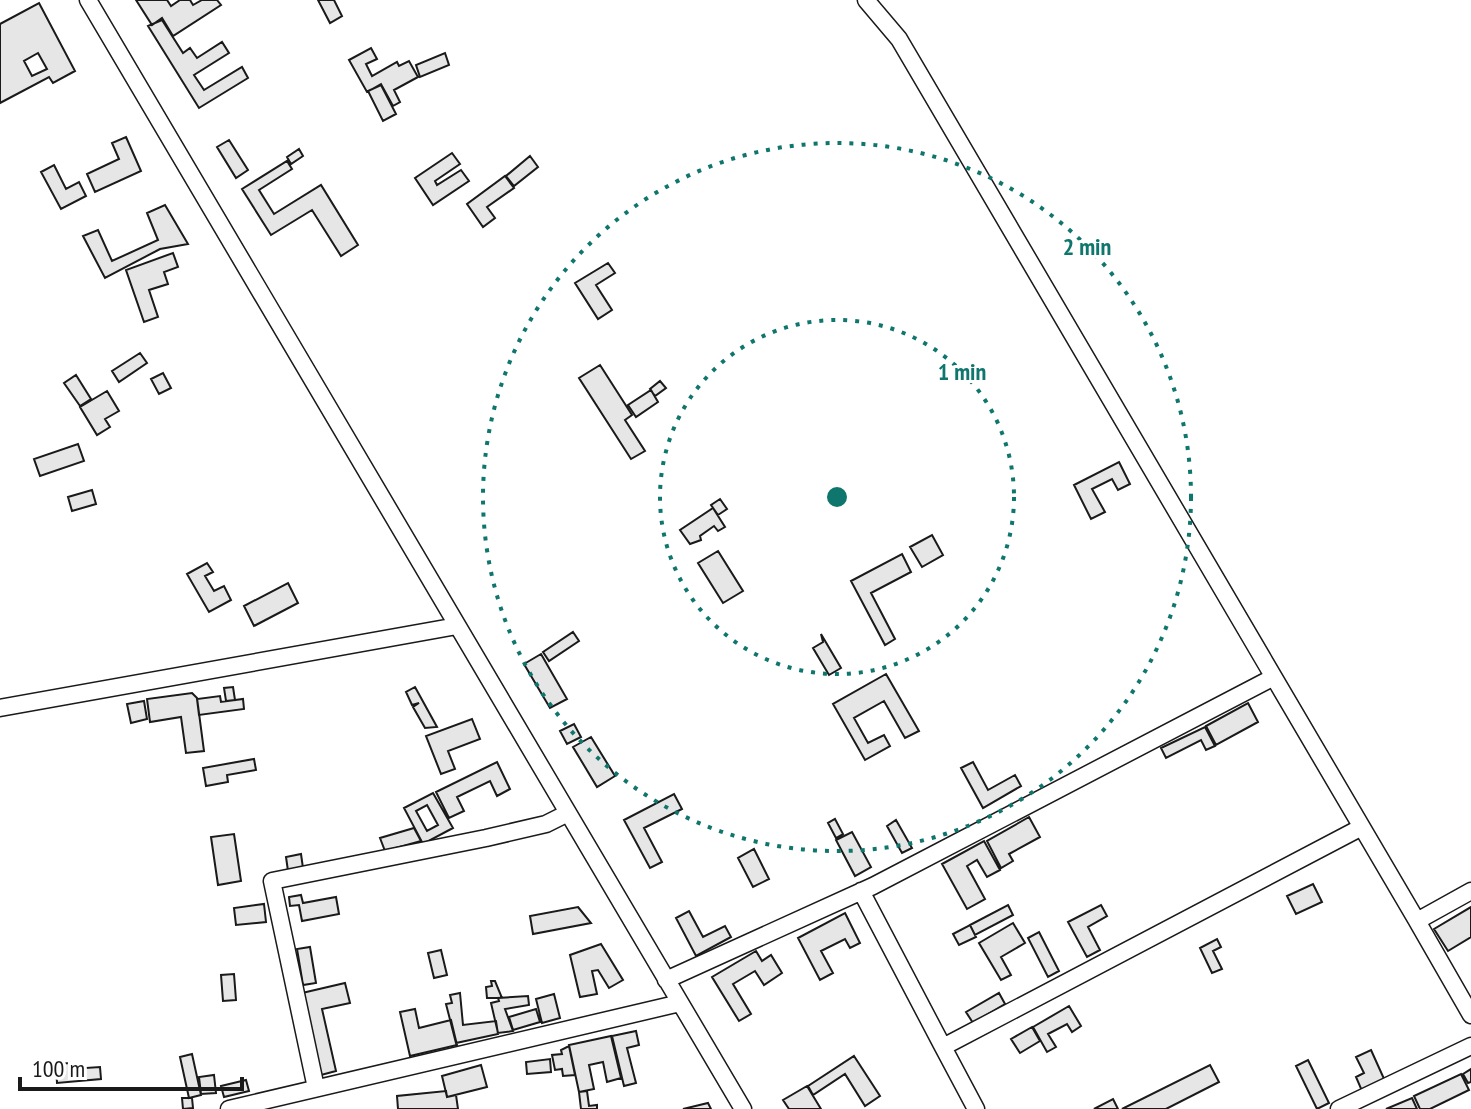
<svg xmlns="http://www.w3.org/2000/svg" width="1471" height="1109" viewBox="0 0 1471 1109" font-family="'PT Sans Narrow',sans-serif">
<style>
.building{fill:#e6e6e6;stroke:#1a1a1a;stroke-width:2;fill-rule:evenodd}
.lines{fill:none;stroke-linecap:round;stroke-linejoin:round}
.minor-casing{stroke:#1a1a1a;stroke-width:19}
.minor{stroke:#fff;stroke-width:16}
.ring{fill:none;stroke:#0f766e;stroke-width:4;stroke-dasharray:4 8}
.centre{fill:#0f766e;stroke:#fff;stroke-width:4}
.ring-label{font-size:24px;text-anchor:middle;font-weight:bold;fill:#0f766e;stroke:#fff;stroke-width:6;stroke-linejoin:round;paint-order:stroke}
</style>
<rect width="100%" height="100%" fill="#fff"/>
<!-- building -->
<path class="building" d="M136 0H167L171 6 180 0H190L193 5 202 0H217L221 5 173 36 162 18 152 25Z
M318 0H334L342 16 330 23Z
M39 3 75 71 53 83 49 77 0 103V24ZM38 53 47 69 32 76 24 61Z
M162 20 183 53 190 48 197 58 222 42 229 53 194 75 204 90 242 67 248 78 199 108 148 26Z
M371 48 377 59 366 64 372 76 397 62 399 66 409 61 418 77 394 90 400 102 393 106 381 84 367 92 349 60Z
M445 53 449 65 420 77 416 65Z
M381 85 396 114 383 121 368 91Z
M126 137 141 171 95 192 87 174 119 159 112 143Z
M229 140 248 170 236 178 217 147Z
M299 149 303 156 291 164 287 157Z
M452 153 460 164 435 181 437 185 461 170 469 181 433 205 415 178Z
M530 156 538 167 514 186 506 176Z
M287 161 292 169 259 190 274 214 321 185 358 245 341 256 312 210 271 235 242 189Z
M54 165 66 189 79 182 86 196 61 209 41 172Z
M505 176 514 188 487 207 495 218 483 227 467 204Z
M165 205 188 244 160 249 105 278 83 236 98 230 112 261 158 240 147 213Z
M173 253 178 267 164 272 168 284 149 290 158 317 144 322 126 270Z
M608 263 615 273 596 285 612 310 598 319 575 283Z
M140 353 147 363 119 382 112 371Z
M600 365 632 415 625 420 645 451 631 459 579 378Z
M163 373 171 388 159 394 151 379Z
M76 375 91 399 80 406 64 383Z
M660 381 666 388 655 396 650 389Z
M651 390 658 402 636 417 628 405Z
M107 391 119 411 105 419 110 427 97 435 80 407Z
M78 444 84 461 40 476 34 459Z
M1119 462 1130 484 1118 490 1112 479 1092 489 1105 512 1091 519 1074 485Z
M92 490 96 504 72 511 68 497Z
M720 499 727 509 718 515 711 505Z
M713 508 725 527 718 531 714 526 700 536 701 540 690 544 680 530Z
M932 535 943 555 922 567 910 547Z
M718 551 743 591 723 603 698 563Z
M902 554 911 572 871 593 895 639 885 645 851 581Z
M207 563 213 572 205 576 214 591 224 586 231 600 209 612 187 574Z
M288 583 298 603 254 626 244 606Z
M573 632 579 641 549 661 543 652Z
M821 634 841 668 829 675 813 648 823 642Z
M541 654 567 699 550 708 524 664Z
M886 674 919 731 905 738 884 701 854 718 868 743 884 735 890 746 865 760 833 704Z
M233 687 235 700 226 701 224 688Z
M415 687 437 727 425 728 413 707 419 703 412 705 406 692Z
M192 693 197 698 204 751 186 753 181 717 150 722 147 699Z
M220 696 221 702 243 699 244 709 199 715 197 699Z
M144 701 147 719 131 723 127 704Z
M1248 703 1258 722 1216 745 1206 726Z
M472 719 480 739 448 751 455 769 441 774 426 736Z
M574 724 581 737 567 744 560 731Z
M1205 727 1215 746 1206 750 1201 740 1166 758 1161 748Z
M591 737 615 776 597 787 573 747Z
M254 759 256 770 227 775 228 782 206 786 203 768Z
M497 762 510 789 497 796 490 781 457 797 464 811 449 818 436 792Z
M973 762 988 790 1015 775 1021 786 983 808 961 768Z
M433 793 453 828 423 844 404 808ZM427 805 438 825 427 831 416 811Z
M674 794 682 809 644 828 662 862 650 868 624 820Z
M1029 817 1040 837 1009 854 1013 861 1001 868 987 841Z
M835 819 843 834 836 838 828 823Z
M896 820 912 848 902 853 887 826Z
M414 828 421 841 385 851 380 838Z
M852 832 871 867 855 876 836 840Z
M234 834 241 881 218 885 211 837Z
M984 841 1000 870 987 877 977 860 967 866 985 899 967 909 942 864Z
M754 849 769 879 753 887 738 858Z
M301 854 303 868 288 871 286 857Z
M1313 884 1322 902 1296 914 1287 896Z
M301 895 303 903 336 897 339 914 302 921 299 905 290 906 289 897Z
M264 904 266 922 236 925 234 908Z
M1008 905 1013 915 975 935 970 925Z
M1101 905 1107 916 1088 927 1100 950 1087 957 1068 922Z
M578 907 591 923 533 934 530 916Z
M1471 907V937L1448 951 1434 929Z
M689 911 703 937 725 926 731 937 696 956 676 918Z
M845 913 860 943 850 948 845 939 821 951 833 973 820 980 798 938Z
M1013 923 1025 943 1001 957 1011 975 1001 980 979 943Z
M970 925 976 937 959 945 953 934Z
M1039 932 1059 971 1048 977 1028 938Z
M1217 939 1221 947 1213 951 1222 969 1212 973 1200 948Z
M601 944 623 980 609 988 598 970 592 971 597 994 580 997 570 955Z
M310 947 316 983 303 985 297 949Z
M441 950 447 975 434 978 428 953Z
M756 951 762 961 771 955 782 973 764 985 755 971 733 984 751 1014 739 1021 712 977Z
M234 974 236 1000 223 1001 221 975Z
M491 981H495L502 998H487L486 987 492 986Z
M345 983 350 1003 322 1009 336 1071 321 1075 302 993Z
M460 993 463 1025 496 1021 498 1034 456 1043 446 1004 452 1003 450 995Z
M999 993 1005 1004 973 1023 966 1012Z
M554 994 560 1018 542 1023 536 999Z
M528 996 529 1005 505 1009 513 1031 498 1033 491 1003 499 1001 498 998Z
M1069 1006 1081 1026 1072 1032 1067 1024 1048 1034 1056 1047 1047 1052 1033 1027Z
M415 1009 419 1028 451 1020 457 1045 410 1056 400 1012Z
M536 1009 540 1022 513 1030 509 1017Z
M1032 1027 1040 1041 1020 1053 1011 1039Z
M636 1031 639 1045 627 1048 636 1083 624 1086 612 1036Z
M611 1036 621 1078 607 1082 603 1062 589 1065 594 1089 579 1092 569 1045Z
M569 1046 575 1075 563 1076 562 1069 555 1070 552 1055 562 1054 561 1050Z
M1371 1050 1385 1081 1362 1091 1356 1077 1364 1073 1356 1057Z
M192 1054 201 1095 189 1098 180 1057Z
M854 1056 880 1096 865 1106 845 1074 813 1095 808 1086Z
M550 1059 551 1072 527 1074 526 1062Z
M1308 1060 1329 1103 1317 1109 1296 1066Z
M70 1063 71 1069 100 1067 101 1079 57 1083 56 1064Z
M481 1065 487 1087 447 1097 442 1076Z
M1210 1065 1219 1082 1166 1109H1122Z
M1471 1069V1082L1468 1083 1463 1074Z
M1461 1074 1469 1090 1430 1109H1420L1414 1096Z
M214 1075 216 1093 201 1094 199 1077Z
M246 1080 249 1091 224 1097 221 1086Z
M807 1086 821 1109H789L783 1100Z
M446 1091 447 1097 456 1095 458 1109H398L397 1096Z
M587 1091 589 1106 597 1105V1109H581L579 1092Z
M182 1098H192L193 1108 183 1109Z
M1412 1098 1417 1109H1386Z
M1113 1099 1118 1109H1094Z
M708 1103 711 1109H683Z"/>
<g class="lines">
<defs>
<path id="minor" d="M88 0 743 1109
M866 0 899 39 1417 921
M0 708 457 626
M861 891 943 1047
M1471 891 1417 921 1471 1015
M666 980 873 886 1272 678
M316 1088 272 881 486 838 546 824 568 813
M229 1109 680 1003
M976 1109 943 1047 1360 828
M1339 1109 1471 1046"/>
</defs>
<!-- minor casing -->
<use href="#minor" class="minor-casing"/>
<!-- minor -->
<use href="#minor" class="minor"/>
</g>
<!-- distance rings -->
<g class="ring">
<circle cx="837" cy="497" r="177"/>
<circle cx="837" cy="497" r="354"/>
</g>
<circle cx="837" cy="497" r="12" class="centre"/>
<g class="ring-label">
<text x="1087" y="255">2 min</text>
<text x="962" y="380">1 min</text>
</g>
<!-- scale -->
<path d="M20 1077v12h222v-12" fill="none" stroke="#1a1a1a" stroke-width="4"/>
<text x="32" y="1077" font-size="24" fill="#1a1a1a" stroke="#ffffff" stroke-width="6" paint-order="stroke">100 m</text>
</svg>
